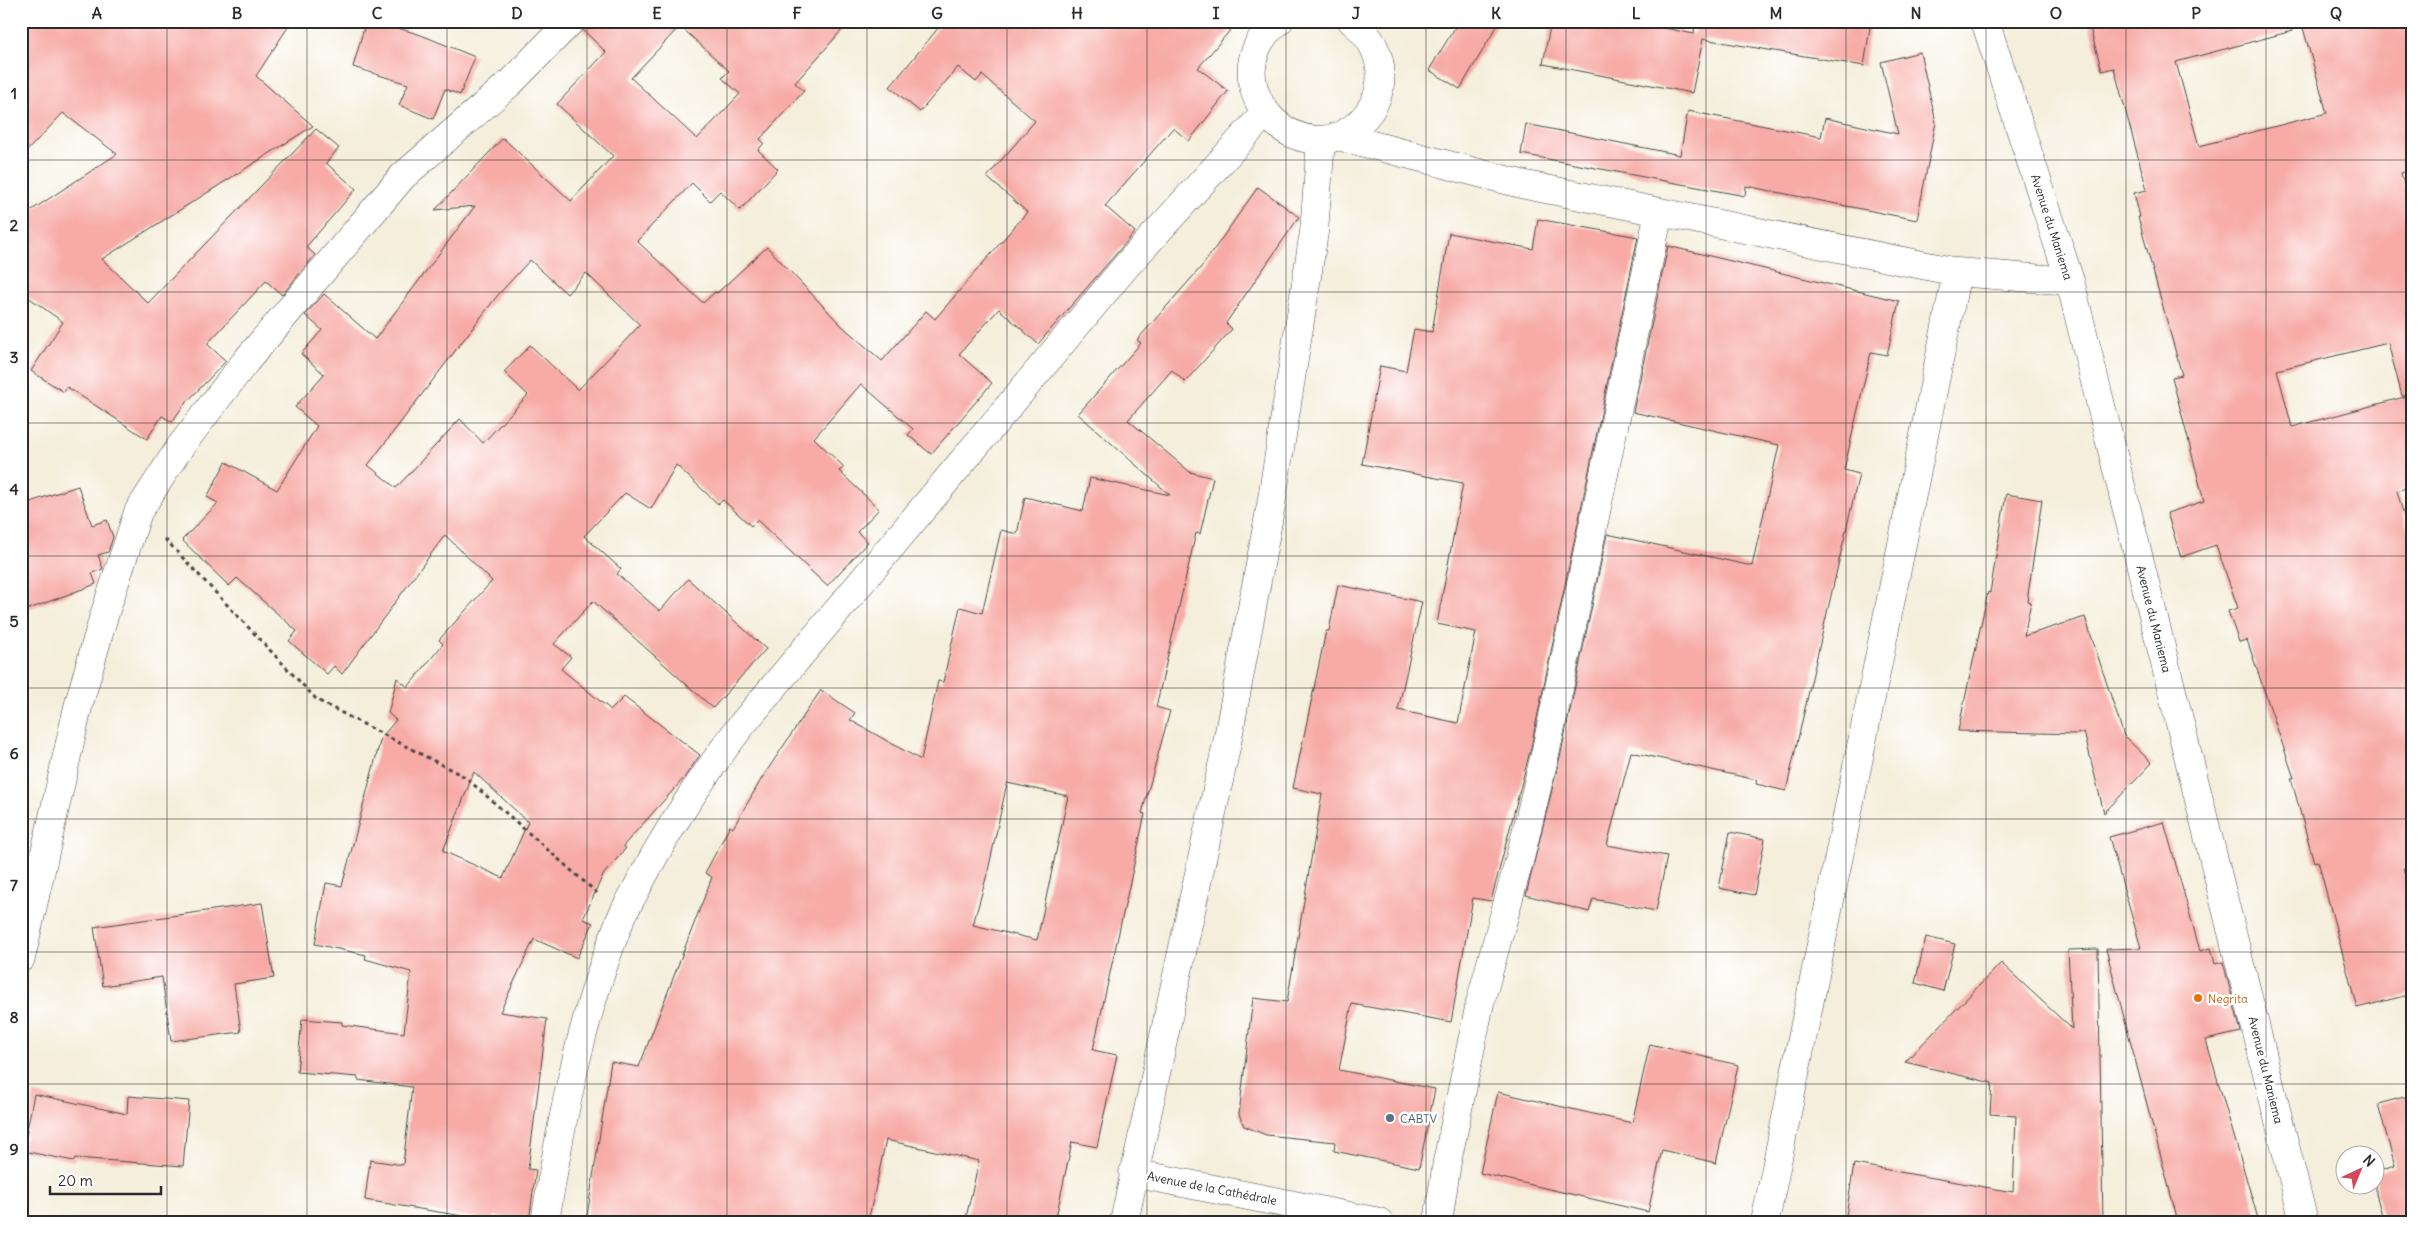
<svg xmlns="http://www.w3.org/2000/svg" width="2433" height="1243" viewBox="0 0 2433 1243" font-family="Delius,sans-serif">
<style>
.building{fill:#f7aaa6;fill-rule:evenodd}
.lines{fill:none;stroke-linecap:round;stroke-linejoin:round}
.street-casing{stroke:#494845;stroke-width:29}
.secondary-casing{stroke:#494845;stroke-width:29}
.path{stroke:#494845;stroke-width:3;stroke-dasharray:4 4;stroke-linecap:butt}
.street{stroke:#fff;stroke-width:28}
.secondary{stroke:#fff;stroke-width:28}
.grid{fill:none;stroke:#2b2b2b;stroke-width:1;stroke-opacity:0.55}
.food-dot{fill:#e8710a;stroke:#fff;stroke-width:2}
.service-dot{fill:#5c6f8a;stroke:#fff;stroke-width:2}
.labels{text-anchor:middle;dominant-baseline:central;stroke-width:5;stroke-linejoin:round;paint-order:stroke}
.street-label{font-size:12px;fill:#2b2b2b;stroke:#fff}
.food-label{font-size:12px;fill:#c56008;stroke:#fff;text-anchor:start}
.service-label{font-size:12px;fill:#4e5e75;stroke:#fff;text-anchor:start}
.neatline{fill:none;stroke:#2b2b2b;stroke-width:2}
.grid-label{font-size:16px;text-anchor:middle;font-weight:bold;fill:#2b2b2b}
</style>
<rect width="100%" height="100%" fill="#fff"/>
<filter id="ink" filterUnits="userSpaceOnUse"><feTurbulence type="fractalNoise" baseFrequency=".02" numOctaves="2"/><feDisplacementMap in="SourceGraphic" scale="10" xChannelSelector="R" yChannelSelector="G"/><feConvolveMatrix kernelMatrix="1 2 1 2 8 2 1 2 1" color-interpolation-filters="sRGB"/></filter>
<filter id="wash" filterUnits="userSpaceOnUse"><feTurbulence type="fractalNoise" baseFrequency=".0096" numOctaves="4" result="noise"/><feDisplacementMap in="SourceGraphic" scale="20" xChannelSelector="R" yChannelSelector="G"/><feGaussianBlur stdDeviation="1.12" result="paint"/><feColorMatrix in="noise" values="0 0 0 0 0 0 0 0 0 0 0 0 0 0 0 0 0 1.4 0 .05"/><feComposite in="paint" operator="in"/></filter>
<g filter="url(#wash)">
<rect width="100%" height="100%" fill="#f4eedb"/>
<g id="blocks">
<!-- building -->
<path class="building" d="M21 21H292L256 76 313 126 102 259 148 303 316 129 339 148 326 163 356 189 306 247 315 255 282 295 266 281 207 344 226 361 183 406 172 422 162 416 147 439 67 387 64 392 31 371 63 322 21 292V217L117 154 63 113 21 157Z
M366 21H375L421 35 475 57 460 95 445 89 433 119 399 105 408 84 353 67Z
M586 21H850L795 83 804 91 760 139 764 143 758 150 778 169 740 210 720 191 710 201 692 183 637 241 703 303 715 292 717 293 767 247 841 325 882 361 926 311 935 319 1027 212 987 177 1035 121 982 75 976 82 958 67 920 112 890 87 944 21H1238L1198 68 1228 91 1189 141 1173 128 1105 206 1135 232 1038 344 999 309 959 354 992 383 931 454 908 435 913 429 861 384 814 438 844 467 839 471 879 509 857 532 868 542 827 586 757 520 751 526 723 500 718 504 676 465 651 509 625 493 584 536 621 569 617 574 660 611 688 579 766 649 713 708 593 601 554 644 571 657 561 669 611 710 624 697 700 755 684 778 623 846 626 848 603 875 583 919 593 923 577 958 534 939 500 1012 547 1019 528 1169 536 1170 529 1221 494 1216 493 1221 365 1200 370 1160 403 1165 412 1087 358 1080V1077L297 1072 302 1019 342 1022V1025L404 1033 411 972 365 959 366 955 315 944 326 883 342 886 381 738 396 720 388 713 397 678 408 687 443 644 439 640 492 581 445 535 342 674 334 666 327 674 289 641 297 631 237 578 229 586 182 540 218 503 207 497 226 462 277 490 317 426 295 407 324 374 301 354 322 330 305 315 324 294 375 339 475 206 435 210 503 138 571 201 613 156 557 104 606 52 583 30ZM680 26 729 71 722 78 740 94 697 139 631 78ZM530 260 567 294 586 273 640 325 578 390 530 345 504 372 528 395 483 443 460 419 396 488 368 465 497 296ZM474 772 528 822 503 878 443 851Z
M1459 21H1500L1460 89 1429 70Z
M1551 21H1630L1694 34 1695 21H1871L1864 66 1703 39 1692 93 1543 64Z
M2088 21H2290L2292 31 2176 62 2199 146 2327 113 2301 21H2412V170L2401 173 2412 215V395L2402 396 2388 343 2277 370 2292 427 2412 395V486L2397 491 2412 544V866L2403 868 2412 901V994L2357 1008 2318 861 2314 862 2306 833 2291 778H2294L2247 640 2239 642 2228 611 2238 608 2216 545 2181 557 2167 513 2204 501 2172 377 2182 375 2138 217H2140L2134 193 2147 190 2114 68 2102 71Z
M1920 52 1936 122 1917 220 1746 186 1745 196 1521 154 1526 124 1680 155 1688 111 1821 137 1825 118 1898 134 1881 62Z
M1258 187 1299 217 1226 323 1232 329 1185 382 1172 370 1128 420 1190 472 1213 478 1200 534 1196 533 1156 707 1170 711 1142 813 1145 814 1093 1050 1117 1055 1097 1147 1072 1142 1055 1222H965L979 1161 886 1140 868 1222H586L611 1062 639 1067 712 877 705 873 730 826 733 828 762 778 821 690 855 713 850 720 921 760 938 681 943 682 960 607 982 613 1001 530 1017 534 1025 497 1083 511 1090 478 1170 495 1078 414 1141 343 1137 340 1203 265ZM1007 783 1068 796 1037 940 973 925 988 871Z
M1538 219 1638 237 1531 747 1491 901 1473 898 1451 1022 1352 1004 1339 1070 1435 1089 1419 1168 1334 1151 1335 1142 1266 1135 1244 1126 1239 1114 1253 998 1287 1002 1322 794 1293 788 1326 631H1329L1338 585 1422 602 1398 710 1458 723 1476 632 1437 624 1463 483 1362 464 1380 366 1406 371 1414 329 1432 332 1449 233 1533 249Z
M1668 246 1899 301 1887 355 1871 352 1844 470 1859 474 1786 791 1756 784 1757 780 1631 752 1607 845 1667 856 1656 911 1593 899 1589 912 1526 895 1561 753 1607 534 1752 566 1779 445 1633 412Z
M78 486 92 525 107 520 113 537 108 552 98 555 103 569 92 573 96 584 21 612V505Z
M2006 494 2042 500 2027 601 2031 602 2024 636 2085 617 2124 736 2152 763 2104 813 2084 732 2077 734 1958 731 1988 592 1990 593Z
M2164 822 2200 951 2211 948 2215 964 2223 962 2241 1032 2206 1040 2259 1222H2178L2106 949 2141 948 2109 837Z
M1730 832 1765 839 1754 895 1719 888Z
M262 903 274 978 234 984 241 1032 171 1041 162 977 103 986 94 927Z
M1926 937 1955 944 1943 991 1915 983Z
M2098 949 2103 1222H1845L1854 1164 2013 1192 2016 1116 1990 1114 1992 1083 1905 1062 2001 963 2072 1029 2068 950Z
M1650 1044 1738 1065 1716 1163 1662 1150 1648 1212 1480 1173 1498 1092 1632 1123Z
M34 1094 127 1114 128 1096 189 1101 183 1166 75 1158 74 1161 23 1151Z
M2412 1095V1222H2384L2376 1194V1172L2395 1166 2378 1104Z"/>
</g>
</g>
<g filter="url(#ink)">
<use href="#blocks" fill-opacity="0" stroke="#494845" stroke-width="1"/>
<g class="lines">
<defs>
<path id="street" d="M1985 21 2070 281 2304 1222
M1338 136 1521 184 1957 272 2070 281
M21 958 78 707 103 619 138 512 180 447 246 361 403 176 511 82 571 21
M545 1222C561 1121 581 1018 619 923 625 908 634 894 641 880 670 825 703 776 740 727L1127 265 1266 112
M1438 1222 1447 1162 1480 1003 1521 854 1546 750 1659 212
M1765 1222 1957 272"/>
<path id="secondary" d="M1279 21C1275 25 1269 29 1265 34 1218 96 1306 178 1362 120 1372 110 1378 98 1380 84 1383 58 1372 37 1352 21
M1133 1173 1379 1222
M1124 1222 1227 743 1271 505 1314 232 1321 140"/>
</defs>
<!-- street casing -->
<use href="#street" class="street-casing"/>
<!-- secondary casing -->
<use href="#secondary" class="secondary-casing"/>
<!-- path -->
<path class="path" d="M165 539 317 700 465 777 597 893"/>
<!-- street -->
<use href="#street" class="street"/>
<!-- secondary -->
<use href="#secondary" class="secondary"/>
</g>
</g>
<!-- grid -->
<path class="grid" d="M167 21V1222M307 21V1222M447 21V1222M587 21V1222M727 21V1222M867 21V1222M1007 21V1222M1147 21V1222M1286 21V1222M1426 21V1222M1566 21V1222M1706 21V1222M1846 21V1222M1986 21V1222M2126 21V1222M2266 21V1222M21 160H2412M21 292H2412M21 423H2412M21 556H2412M21 688H2412M21 819H2412M21 952H2412M21 1084H2412"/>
<!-- markers -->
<circle class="food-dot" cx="2198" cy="998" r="5"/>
<circle class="service-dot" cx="1390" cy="1118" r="5"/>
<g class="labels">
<!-- street labels -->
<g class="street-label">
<text transform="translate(2052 227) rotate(72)">Avenue du Maniema</text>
<text transform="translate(2154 619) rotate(76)">Avenue du Maniema</text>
<text transform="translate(2266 1070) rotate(76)">Avenue du Maniema</text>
<text transform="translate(1212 1188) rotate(11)">Avenue de la Cathédrale</text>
</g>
<!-- food labels -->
<g class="food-label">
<text x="2208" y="998">Negrita</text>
</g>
<!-- service labels -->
<g class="service-label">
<text x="1400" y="1118">CABTV</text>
</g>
</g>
<!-- margin -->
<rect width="2433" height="1243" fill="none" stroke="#fff" stroke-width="55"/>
<!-- north arrow -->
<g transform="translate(2360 1170) rotate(44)"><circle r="24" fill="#ffffff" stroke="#aaaaaa"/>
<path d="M0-4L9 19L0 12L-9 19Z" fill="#d1495b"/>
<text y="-8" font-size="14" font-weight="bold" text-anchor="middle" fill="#2b2b2b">N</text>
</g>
<!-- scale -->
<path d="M50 1186v8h111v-8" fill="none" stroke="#2b2b2b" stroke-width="2.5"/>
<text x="58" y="1186" font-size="15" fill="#2b2b2b" stroke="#ffffff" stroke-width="4" paint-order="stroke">20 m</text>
<rect x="28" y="28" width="2378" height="1188" class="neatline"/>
<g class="grid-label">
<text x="97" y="19">A</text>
<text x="237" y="19">B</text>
<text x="377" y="19">C</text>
<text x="517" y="19">D</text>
<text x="657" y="19">E</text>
<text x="797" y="19">F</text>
<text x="937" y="19">G</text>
<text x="1077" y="19">H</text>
<text x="1216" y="19">I</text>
<text x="1356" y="19">J</text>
<text x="1496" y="19">K</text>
<text x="1636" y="19">L</text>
<text x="1776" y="19">M</text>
<text x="1916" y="19">N</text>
<text x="2056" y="19">O</text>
<text x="2196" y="19">P</text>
<text x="2336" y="19">Q</text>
<text x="14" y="99">1</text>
<text x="14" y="231">2</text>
<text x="14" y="363">3</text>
<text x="14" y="495">4</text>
<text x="14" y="627">5</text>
<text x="14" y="759">6</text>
<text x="14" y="891">7</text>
<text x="14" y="1023">8</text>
<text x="14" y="1155">9</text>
</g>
</svg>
